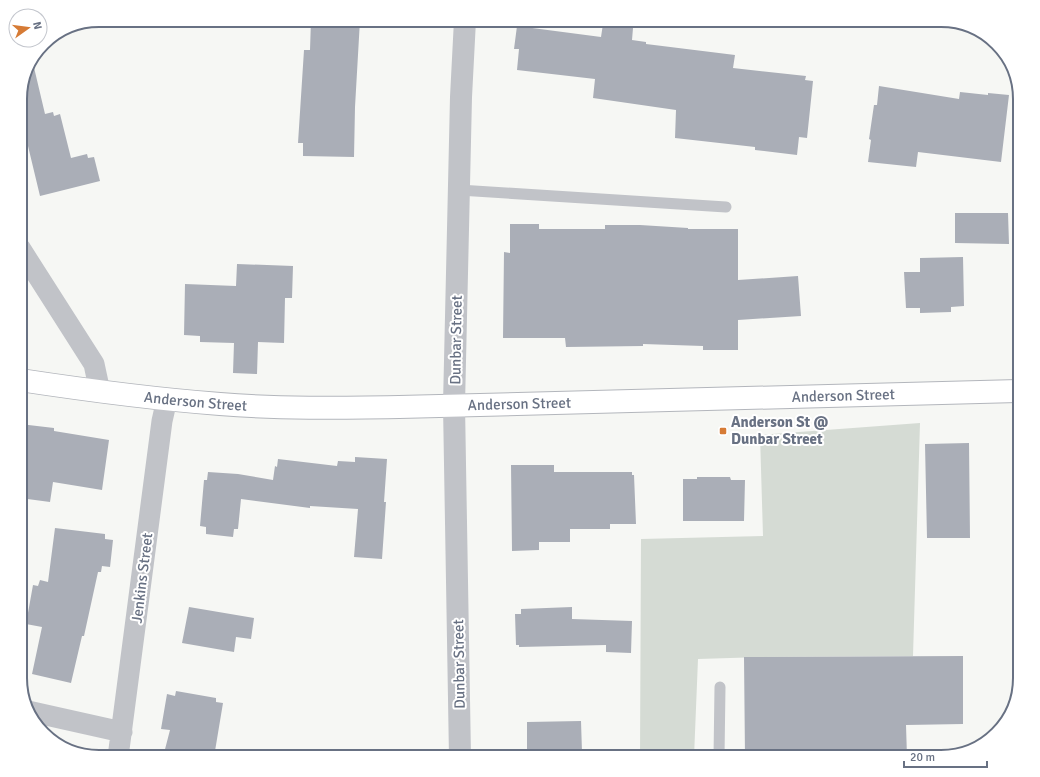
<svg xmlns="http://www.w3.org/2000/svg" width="1040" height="777" viewBox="0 0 1040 777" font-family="Signika,sans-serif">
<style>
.green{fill:#d5dbd4}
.building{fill:#aaaeb7}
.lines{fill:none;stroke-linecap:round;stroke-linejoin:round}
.secondary-casing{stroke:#b3b6bc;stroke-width:24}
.service{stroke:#c1c3c8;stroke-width:11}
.minor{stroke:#c1c3c8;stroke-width:21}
.tertiary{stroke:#c1c3c8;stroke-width:22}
.secondary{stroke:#fff;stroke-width:22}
.poi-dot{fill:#d67b35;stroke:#fff;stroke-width:1.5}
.labels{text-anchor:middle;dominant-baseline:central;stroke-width:4;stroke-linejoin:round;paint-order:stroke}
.street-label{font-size:15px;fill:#687183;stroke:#fff}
.poi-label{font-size:15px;font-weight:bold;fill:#687183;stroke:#fff;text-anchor:start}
.rim{fill:none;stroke:#687183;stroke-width:2}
</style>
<rect width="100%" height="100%" fill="#f6f7f4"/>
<!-- green -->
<path class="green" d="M920 423 913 656 763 657 698 659 694 757H640L641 539 763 536 760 435Z"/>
<!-- building -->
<path class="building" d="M311 20H360L355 107 354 157 303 156V143H298L304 50H310Z
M603 24 633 28 632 40 646 42V44L735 55 733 68 806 76 805 80 813 81 807 138 799 137 797 155 755 150V147L675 138 676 110 593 98 595 79 517 70 519 49H514L517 26 601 37Z
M32 59 45 114 53 112 54 116 60 114 71 158 87 154 88 158 94 157 100 181 40 196 28 146 20 148V94L28 64Z
M879 86 959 99 960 92 988 95V93L1009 95 1001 162 918 152 916 167 868 162 871 140 869 139 874 105H877Z
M955 213H1008L1009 244 955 243Z
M510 224H539V229H605V225H640L688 228V229H738V280L798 276 801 316 738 320V350H703V346L643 344V346L566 347 565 338H503L504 252 510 253Z
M963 257 964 306 951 307V312L920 313V308H906L904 272H920V258Z
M237 264 293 266 292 298H285L284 343 258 342 257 374 233 373 234 343 200 342V336L184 335 185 284 236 286Z
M20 424 54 428V431L109 440 102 490 53 482 50 502 20 498Z
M969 443 970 538H927L925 444Z
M355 457 387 459 384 502H386L382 559 354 557 358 509 310 506V508L241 499 238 529H234L233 537 206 534V527L200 526 204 480H207L208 472 238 474 273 480 275 466 277 467 278 459 337 466 338 461 355 462Z
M511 465H554V472H632V475H634L636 524H610V529H570V542H539V550L512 551Z
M697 477H730L731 480H745L744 521H683V479H697Z
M55 528 105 534V539L113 540 110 567 102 566 101 572H98L84 636H82L71 683 32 674 42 627 26 624 33 585 38 586 40 580 48 582Z
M189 607 254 618 251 639 236 637 234 652 182 643Z
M572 607V619L632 621 631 653 606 652V645L519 647V645H516L515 614H521V609Z
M963 656V724L906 725 907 757H745L744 657Z
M176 691 216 698V702L223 703 214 757H163L170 730 161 729 167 694 175 696Z
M581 721 582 752H527V722Z"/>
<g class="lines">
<defs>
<g id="secondary">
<path id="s1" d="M20 380C86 390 153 399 220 404 279 409 339 408 399 407L1020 391"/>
</g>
</defs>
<!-- secondary casing -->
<use href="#secondary" class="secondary-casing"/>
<!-- service -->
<path class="service" d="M459 190 726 207
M719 757 720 687"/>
<!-- minor -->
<path class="minor" d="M20 248 94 364 100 392
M28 711 122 732
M118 757 162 421 167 399"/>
<!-- tertiary -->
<path class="tertiary" d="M460 757 454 405 461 97 465 20"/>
<!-- secondary -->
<use href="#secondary" class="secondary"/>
</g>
<!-- markers -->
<rect class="poi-dot" x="719" y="427" width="8" height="8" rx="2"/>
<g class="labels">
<!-- street labels -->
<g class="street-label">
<text transform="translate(456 340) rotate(-89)">Dunbar Street</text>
<text stroke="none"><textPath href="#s1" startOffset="825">Anderson Street</textPath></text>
<text stroke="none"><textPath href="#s1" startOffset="177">Anderson Street</textPath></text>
<text stroke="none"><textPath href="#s1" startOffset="501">Anderson Street</textPath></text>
<text transform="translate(142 578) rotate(-83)">Jenkins Street</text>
<text transform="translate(459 664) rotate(-91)">Dunbar Street</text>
</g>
<!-- poi labels -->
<g class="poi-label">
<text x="731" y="422">Anderson St @<tspan x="731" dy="17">Dunbar Street</tspan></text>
</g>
</g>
<!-- crop -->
<path d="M0 0H1040V777H0ZM99 27H941A72 72 0 0 1 1013 99V678A72 72 0 0 1 941 750H99A72 72 0 0 1 27 678V99A72 72 0 0 1 99 27Z" fill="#fff" fill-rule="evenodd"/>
<path class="rim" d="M99 27H941A72 72 0 0 1 1013 99V678A72 72 0 0 1 941 750H99A72 72 0 0 1 27 678V99A72 72 0 0 1 99 27Z"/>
<!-- north arrow -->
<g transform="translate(28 28) rotate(76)"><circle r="19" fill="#ffffff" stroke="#c3c6cd"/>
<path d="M0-3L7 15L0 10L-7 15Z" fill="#d67b35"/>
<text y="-6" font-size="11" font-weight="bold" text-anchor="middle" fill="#687183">N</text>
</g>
<!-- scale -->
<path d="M904 761v6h83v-6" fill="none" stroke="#687183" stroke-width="2"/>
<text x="910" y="761" font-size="12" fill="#687183" stroke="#ffffff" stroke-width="3" paint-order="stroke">20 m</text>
</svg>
